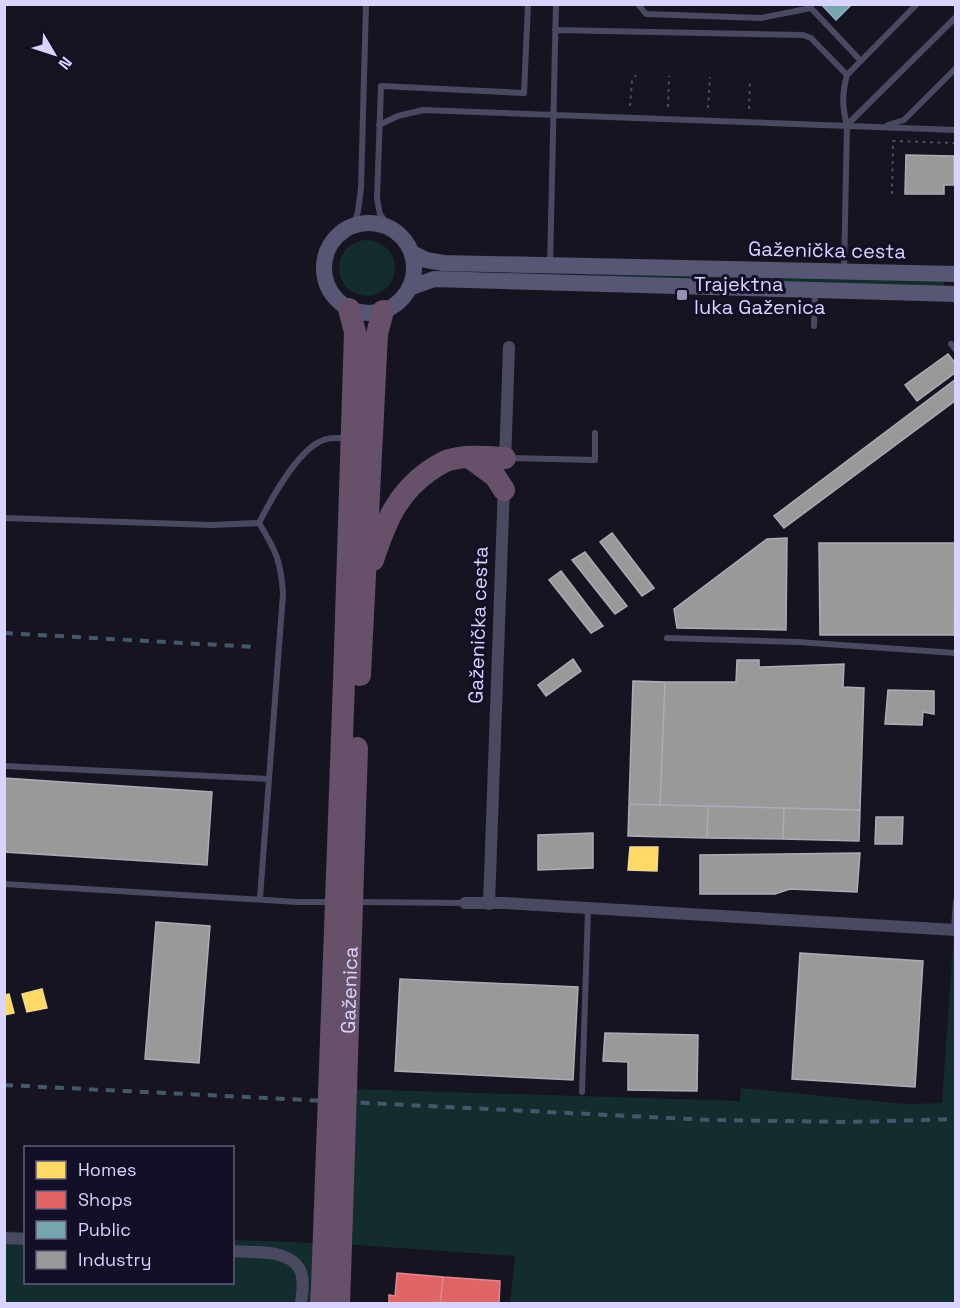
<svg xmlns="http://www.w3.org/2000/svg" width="960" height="1308" viewBox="0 0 960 1308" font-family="'Space Grotesk',sans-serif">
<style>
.green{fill:#132c2d}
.homes{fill:#ffd966;stroke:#f4d894;stroke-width:1.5}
.shops{fill:#e06666;stroke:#de8794;stroke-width:1.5}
.public{fill:#76a5af;stroke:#94b3c7;stroke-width:1.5}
.industry{fill:#999;stroke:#acabb8;stroke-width:1.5}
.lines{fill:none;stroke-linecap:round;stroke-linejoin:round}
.path{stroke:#44505f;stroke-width:2;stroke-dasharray:3 4.5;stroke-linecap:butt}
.lane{stroke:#4a4962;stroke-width:6}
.street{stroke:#4a4962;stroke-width:12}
.secondary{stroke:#575674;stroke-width:16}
.highway{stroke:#67516a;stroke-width:22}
.rail{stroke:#43596b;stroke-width:4;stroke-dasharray:9 8;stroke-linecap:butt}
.highway-bridge{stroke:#67516a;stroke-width:22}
.poi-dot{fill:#9591b1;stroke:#130f26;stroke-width:2}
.labels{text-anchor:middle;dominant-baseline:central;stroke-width:6;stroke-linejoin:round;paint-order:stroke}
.street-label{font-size:20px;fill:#d9d4ff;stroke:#130f26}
.poi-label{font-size:20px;fill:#d9d4ff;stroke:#130f26;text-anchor:start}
</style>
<rect width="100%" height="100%" fill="#161421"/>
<!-- green -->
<path class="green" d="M339 268a28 28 0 1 1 56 0a28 28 0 1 1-56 0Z
M587 271 944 281V288L587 275Z
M954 930 955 1303H510L515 1256 342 1244 339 1303 5 1304V1231L25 1232 26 1282H232L233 1240 341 1244 352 1089 740 1101 741 1088 906 1104 942 1103Z"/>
<!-- homes -->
<path class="homes" d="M630 847H658L657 871 628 870Z
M42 989 47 1008 27 1012 22 994Z
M9 994 14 1013 4 1015V995Z"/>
<!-- shops -->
<path class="shops" d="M397 1273 443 1277 440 1304H389V1295L395 1296Z
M443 1277 500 1281 499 1304H440Z"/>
<!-- public -->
<path class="public" d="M821 4H852L836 20Z"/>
<!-- industry -->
<path class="industry" d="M906 155 954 156V185H944V194H905Z
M948 354 956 364V372L917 401 905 385Z
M956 379V400L784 528 774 516Z
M612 533 654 588 642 596 600 542Z
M787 538 786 630 677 628 674 609 767 539Z
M819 543H956L954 635H820Z
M585 552 627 606 615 614 572 560Z
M561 571 603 626 591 633 549 580Z
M573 659 581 671 546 696 538 685Z
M737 660H759V667L844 664 843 687 864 688 860 810 660 805 665 682H736Z
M633 681 665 682 660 805 629 804Z
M888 690 934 691V714L923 712 922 725 885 724Z
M4 778 212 792 207 865 4 852Z
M629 804 708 806 707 838 628 836Z
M708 806 784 808 783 839 707 838Z
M784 808 860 810 859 841 783 839Z
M876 817H903L902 844H875Z
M593 833V868L538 870V835Z
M860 853 857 892 790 889 775 894H700V855Z
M156 922 210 926 199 1063 145 1059Z
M800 953 923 961 915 1087 792 1079Z
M400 979 578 987 573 1080 395 1071Z
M605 1033 698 1035 697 1091 628 1090V1062L603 1061Z"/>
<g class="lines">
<!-- path -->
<path class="path" d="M630 106 632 81 636 75
M668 107 669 76
M708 108 710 77
M749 109 750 79
M892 194 893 141 956 143
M861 256 891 258"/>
<!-- lane -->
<path class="lane" d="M638 4 646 14 761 18 811 8
M810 7 861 61
M555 30 803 35 811 38 847 75
M379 125 398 116 423 110 956 130
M847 125 956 17
M888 125 904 120 956 68
M354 225 358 211 361 188 366 4
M389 227 380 214 377 199 381 86 524 93 528 4
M550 265 556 4
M844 271 847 125C842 107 842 93 847 75L917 4
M814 326 815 291
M951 344 956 350
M509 458 595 460V433
M4 518 212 525 259 523
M667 638 798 642 956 653
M4 766 269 779
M4 884 297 902H330
M260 898 283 594C281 561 276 551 259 523 271 499 296 454 319 442 328 437 337 438 347 438
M356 902 465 903
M954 930 956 901
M582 1092 588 910"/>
<!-- street -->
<path class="street" d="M505 462 509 347
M465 903H504L956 930
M489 904 504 485
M4 1238 26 1239
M232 1251C253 1253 289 1248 300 1270 305 1279 302 1293 301 1304"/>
<!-- secondary -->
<path class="secondary" d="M324 268a45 45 0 1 1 90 0a45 45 0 1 1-90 0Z
M412 253 426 260 444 263 956 274
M409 288 434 279 956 294"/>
<!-- highway -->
<path class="highway" d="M469 457 495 476 504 490
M373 560C385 524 396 494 429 471 435 467 442 462 449 460 467 455 487 457 505 458
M360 675 377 334 383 311
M344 681 355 332 349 309
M321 1304 322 1287
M339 1304 341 1244"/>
<!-- rail -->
<path class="rail" d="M4 633 255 647
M4 1085 710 1120 848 1122 956 1119"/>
<!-- highway-bridge -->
<g class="highway-bridge">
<path id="s1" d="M341 1244 357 748"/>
<path d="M322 1287 344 681"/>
</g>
</g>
<!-- markers -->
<rect class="poi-dot" x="676" y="289" width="12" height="12" rx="3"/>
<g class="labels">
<!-- street labels -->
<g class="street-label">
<text transform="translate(827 250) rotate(1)">Gaženička cesta</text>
<text transform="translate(478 625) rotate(-88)">Gaženička cesta</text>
<text stroke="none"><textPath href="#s1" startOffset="254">Gaženica</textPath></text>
</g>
<!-- poi labels -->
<g class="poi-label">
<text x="694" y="284">Trajektna<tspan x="694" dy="23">luka Gaženica</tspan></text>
</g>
</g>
<!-- border -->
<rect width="960" height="1308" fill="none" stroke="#d9d4ff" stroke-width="12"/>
<!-- legend -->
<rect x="24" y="1146" width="210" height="138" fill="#130f26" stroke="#625e7d" stroke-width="1.5"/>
<rect x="36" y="1161" width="30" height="18" fill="#ffd966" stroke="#625e7d" stroke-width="1.5"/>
<text x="78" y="1176" font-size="18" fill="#d9d4ff">Homes</text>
<rect x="36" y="1191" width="30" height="18" fill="#e06666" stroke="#625e7d" stroke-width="1.5"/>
<text x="78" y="1206" font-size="18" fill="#d9d4ff">Shops</text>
<rect x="36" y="1221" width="30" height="18" fill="#76a5af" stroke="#625e7d" stroke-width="1.5"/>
<text x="78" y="1236" font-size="18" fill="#d9d4ff">Public</text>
<rect x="36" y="1251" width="30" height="18" fill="#999999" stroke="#625e7d" stroke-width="1.5"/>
<text x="78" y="1266" font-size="18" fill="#d9d4ff">Industry</text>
<!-- north arrow -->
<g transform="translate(54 54) rotate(129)" stroke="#130f26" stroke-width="4.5" paint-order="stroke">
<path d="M0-4.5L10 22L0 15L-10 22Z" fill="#d9d4ff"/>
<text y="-9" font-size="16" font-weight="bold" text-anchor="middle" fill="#d9d4ff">N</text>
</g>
</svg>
